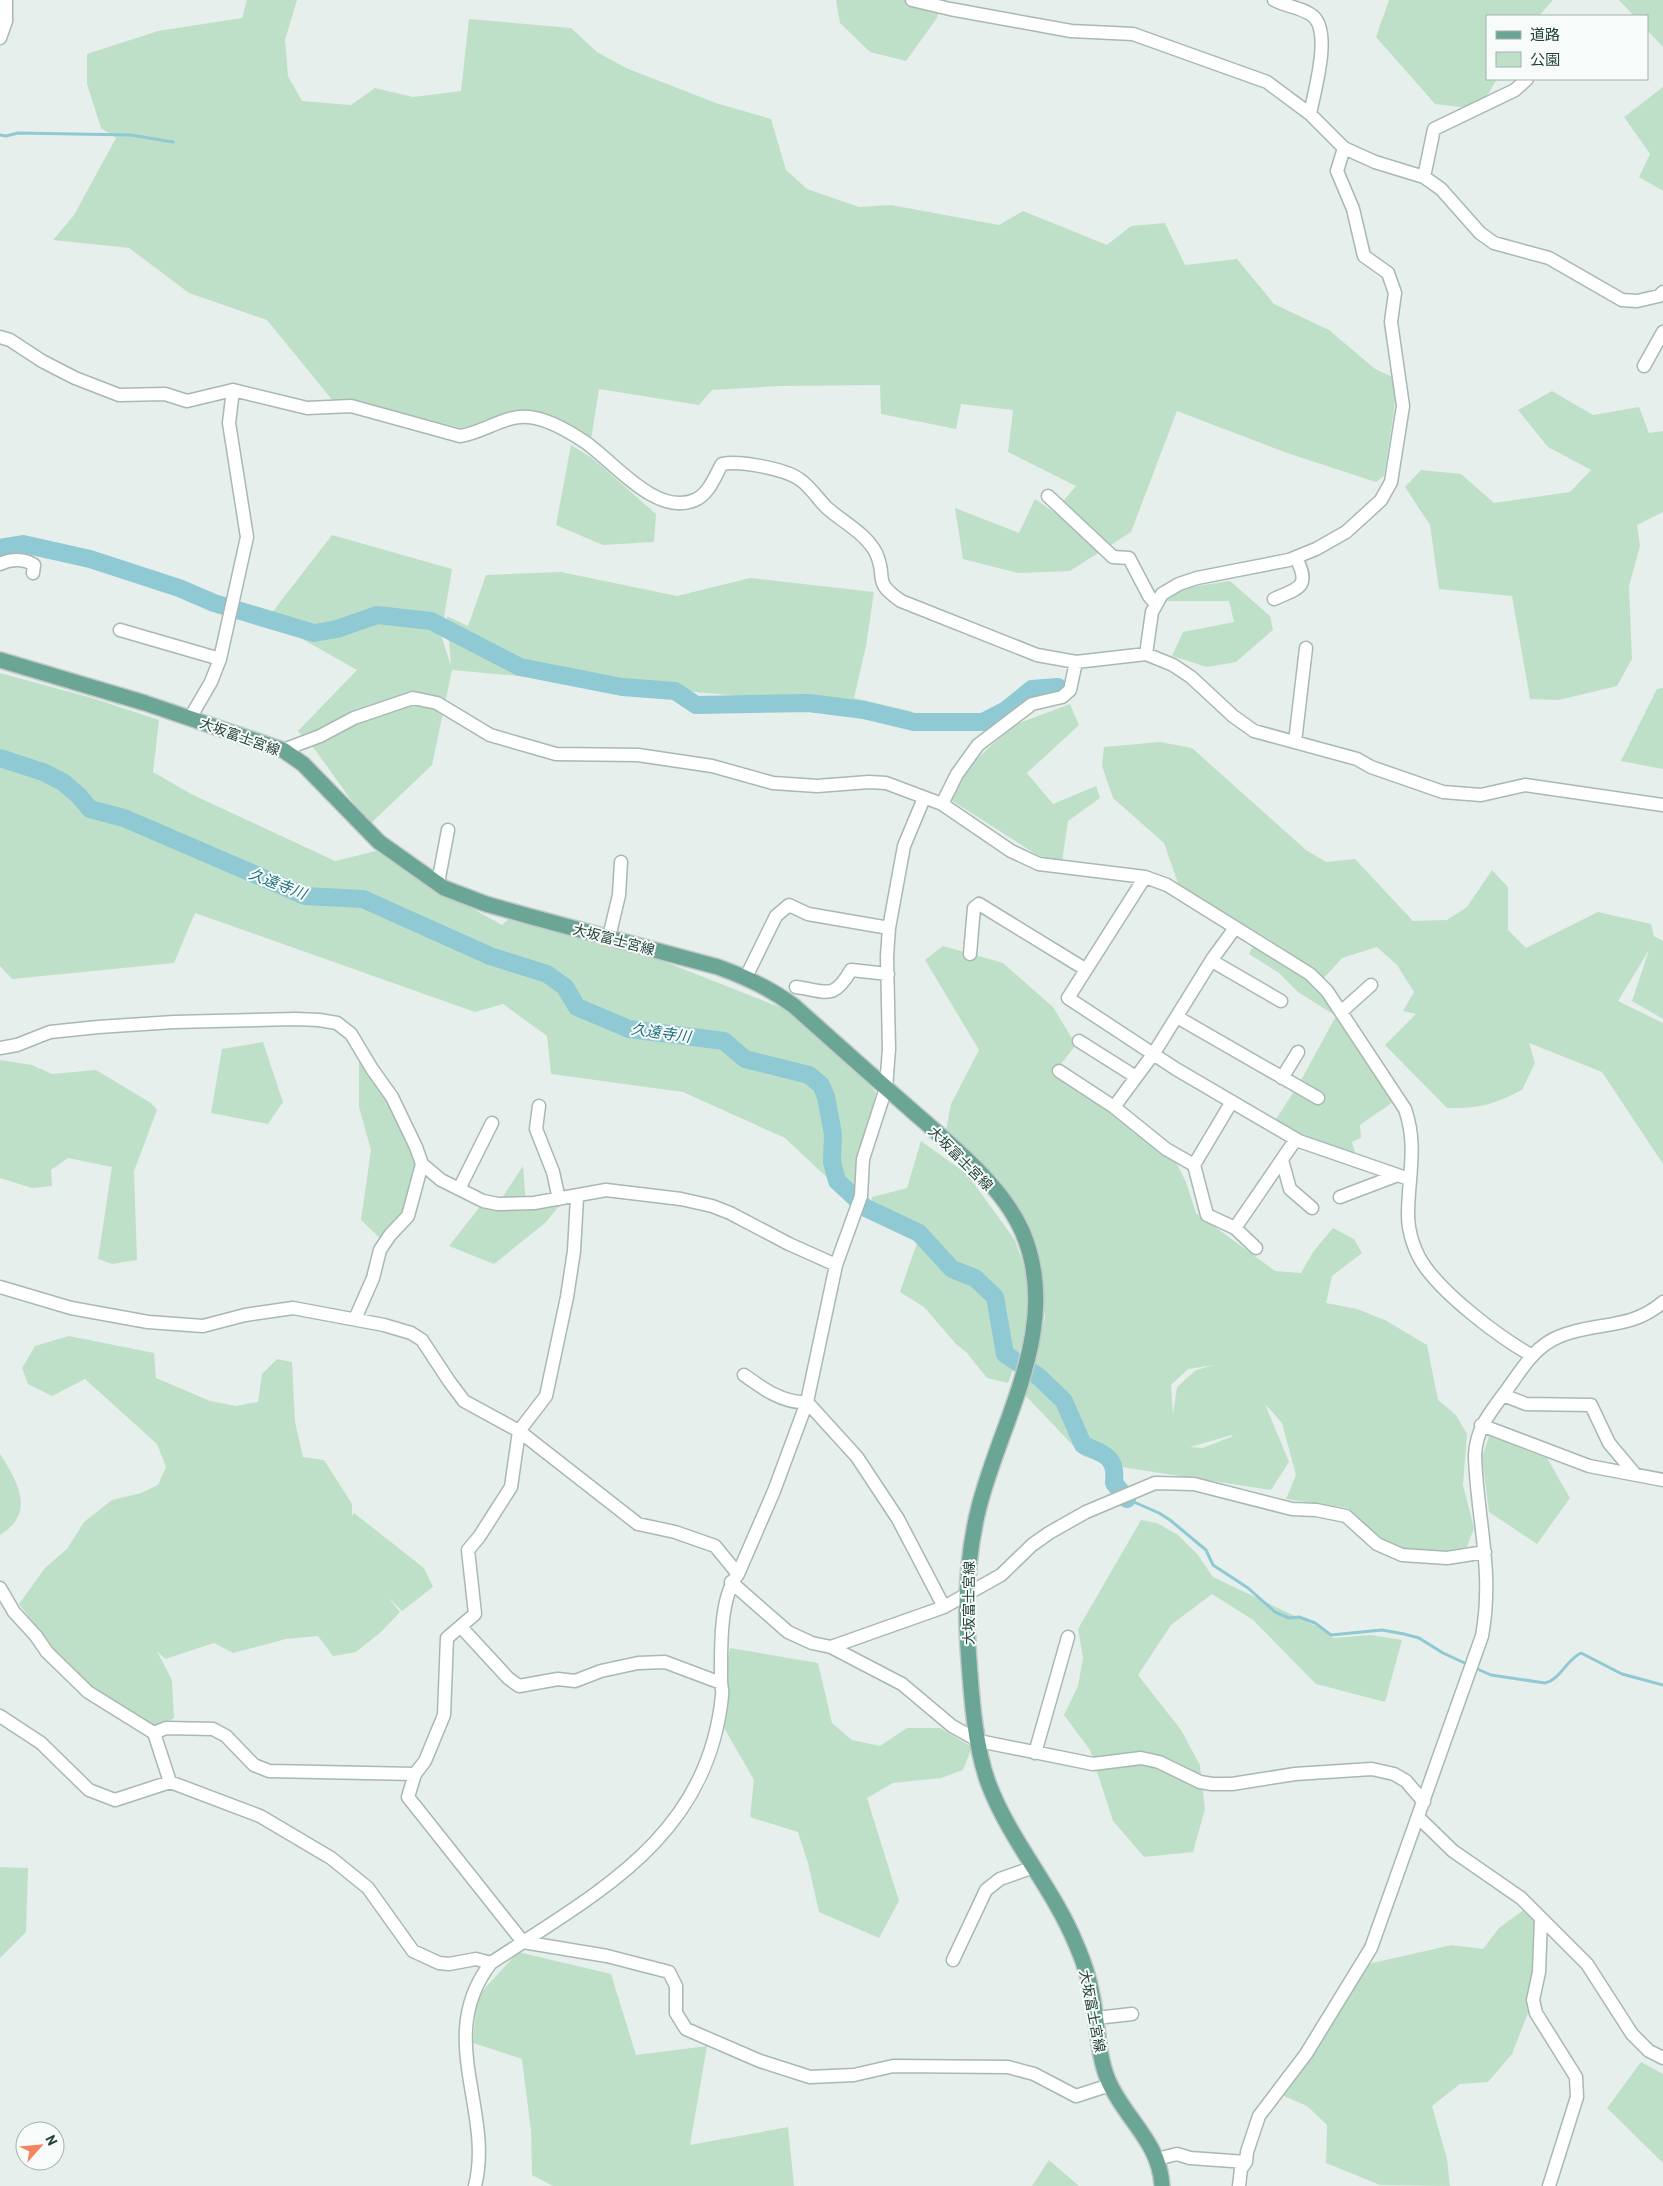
<svg xmlns="http://www.w3.org/2000/svg" width="1663" height="2186" viewBox="0 0 1663 2186" font-family="Barlow,'Noto Sans JP',sans-serif">
<style>
.green{fill:#bfe0c8;fill-rule:evenodd}
.lines{fill:none;stroke-linecap:round;stroke-linejoin:round}
.stream{stroke:#8ec9d4;stroke-width:3}
.river{stroke:#8ec9d4;stroke-width:18}
.minor-casing{stroke:#a8b8b2;stroke-width:15}
.major-casing{stroke:#c2cac8;stroke-width:18}
.minor{stroke:#fff;stroke-width:12}
.major{stroke:#6aa596;stroke-width:15}
.labels{text-anchor:middle;dominant-baseline:central;stroke-width:4;stroke-linejoin:round;paint-order:stroke}
.street-label{font-size:14px;fill:#24423a;stroke:#f7fbf9}
.water-label{font-size:15px;font-style:italic;fill:#1c6f80;stroke:#f7fbf9}
</style>
<rect width="100%" height="100%" fill="#e6efeb"/>
<!-- green -->
<path class="green" d="M247 0H297L285 40 288 76 302 101 351 105 375 88 413 97 461 91 469 19 571 28 597 52 626 68 716 103 771 119 786 170 807 189 859 207 891 205 999 225 1023 211 1107 245 1131 226 1165 223 1185 265 1237 259 1274 304 1329 330 1375 369 1397 379 1393 418 1384 476 1376 482 1290 454 1177 411 1131 532 1070 571 1018 573 963 559 955 508 1019 533 1035 499 1054 512 1076 486 1008 452 1013 410 961 404 956 429 881 414 880 385 780 386 712 390 699 405 599 389 591 440 541 414 465 429 363 403 333 401 267 320 189 293 129 248 53 240 74 215 116 138 101 128 87 84V54L158 31 242 18Z
M836 0H942L937 18 906 61 870 52 840 23Z
M1389 0H1553L1539 16H1487V79H1497L1479 109 1435 104 1376 37Z
M1619 0H1663V47L1647 30V16H1634Z
M1663 87V191L1639 177 1650 154 1624 117Z
M1552 391 1593 415 1639 407 1649 433 1663 431V512L1637 525 1640 546 1629 586 1632 659 1617 686 1559 700 1530 699 1512 596 1439 589 1430 525 1405 487 1421 470 1461 474 1494 503 1570 492 1591 470 1548 447 1518 410Z
M571 445 592 458 656 514 654 542 603 545 556 525Z
M332 535 452 569 441 635 451 666 447 616 468 626 486 575 561 572 677 596 750 578 874 592 866 646 854 698 914 712 452 670 432 765 369 825 316 751 298 731 357 670 267 619Z
M1230 581 1270 616 1273 630 1236 662 1207 667 1172 656 1183 632 1234 622 1229 601H1166L1183 588Z
M0 673 92 698 159 720 153 772 191 794 335 861 376 851 425 882 502 925 513 915 599 944 658 959 792 1012 863 1076 876 1093 856 1172 852 1201 785 1138 683 1092 551 1074 547 1036 503 1004 475 1012 195 913 174 963 12 979 0 966Z
M1663 688V769L1621 761 1657 689Z
M1070 704 1079 725 1027 773 1053 804 1096 786 1100 798 1068 821 1062 862 1037 855 951 800 971 764 1014 725Z
M1160 742 1192 748 1306 850 1326 862 1355 859 1413 921 1447 920 1467 907 1492 870 1508 887V930L1526 948 1598 912 1651 924 1654 936 1663 941V1019L1632 1001 1649 950 1618 1001 1663 1023V1164L1602 1072 1529 1043 1535 1063 1522 1090C1494 1104 1479 1109 1447 1108L1385 1045 1416 1014 1403 1011 1414 992 1397 965 1377 947 1342 958 1323 979 1270 940 1179 886 1164 843 1113 798 1102 766 1104 747Z
M943 946 1003 963 1053 1007 1076 1045 1057 1069 1174 1158 1186 1182 1196 1213 1275 1271 1301 1273 1313 1252 1333 1228 1354 1239 1362 1253 1332 1276 1326 1303 1357 1309 1385 1320 1427 1345 1438 1400 1456 1415 1467 1434 1463 1485 1474 1528 1467 1547 1444 1551H1402L1383 1543 1348 1508 1286 1499 1296 1475 1282 1423 1265 1404 1289 1462 1271 1490 1108 1465 1083 1456 1025 1395 1045 1317 1036 1258 1020 1212 998 1178 946 1131 951 1104 979 1050 925 960ZM1214 1365 1196 1370 1177 1387 1173 1415 1171 1385 1188 1369ZM1233 1436 1203 1448 1190 1447 1232 1435Z
M1253 947C1269 956 1290 964 1303 977 1340 1011 1367 1059 1396 1100L1360 1125 1361 1138 1352 1142 1355 1152 1352 1155 1303 1142 1274 1122 1299 1084 1336 1016 1298 992 1279 973 1249 954Z
M263 1042 283 1102 268 1124 211 1113 222 1049Z
M359 1058 392 1097 421 1162 408 1216 382 1240 361 1220 371 1150 359 1107Z
M0 1060 32 1065 52 1074 96 1070 151 1103 157 1110 134 1171 137 1260 112 1264 98 1259 112 1167 68 1158 51 1170 52 1186 32 1188 0 1178Z
M921 1141 967 1174 1015 1240 1025 1269 1031 1298 1027 1331 1008 1383 987 1378 967 1353 956 1344 924 1307 900 1292 918 1240 869 1218 872 1197 907 1188Z
M523 1166 526 1203 566 1198 545 1223 494 1264 449 1246 482 1204H498Z
M69 1336 154 1353 156 1378 210 1401 236 1406 258 1402 262 1374 277 1359 292 1362 295 1422 303 1457 324 1460 352 1504V1516L354 1513 424 1568 433 1587 402 1611 388 1597 400 1612 381 1632 356 1652 333 1656 318 1636 286 1639 233 1653 214 1643 165 1659 157 1651 172 1680 174 1718C167 1722 161 1726 152 1724 135 1721 82 1682 69 1668 51 1649 36 1625 19 1604L45 1568 67 1549 84 1522 112 1500 141 1493 158 1485 166 1467 157 1444 85 1379 52 1396 28 1384 22 1368 35 1346Z
M1489 1436 1547 1458 1570 1498 1537 1544 1489 1512 1482 1458Z
M0 1454C18 1482 36 1513 0 1535Z
M1141 1520 1157 1523 1178 1535 1198 1555 1213 1577 1318 1627 1333 1638 1371 1635 1402 1640 1385 1702 1316 1684 1253 1620 1212 1594 1171 1625 1138 1675 1181 1730 1200 1765 1205 1809 1193 1852 1144 1857 1113 1821 1090 1750 1064 1715 1078 1686 1083 1658 1078 1629Z
M730 1648 818 1663 832 1723 852 1740 880 1746 907 1728H940L972 1747 963 1770 941 1778 893 1783 867 1798 899 1901 879 1938 819 1912 808 1863 798 1832 750 1817 754 1780 719 1719Z
M0 1867 28 1868 26 1932 0 1958Z
M1529 1906 1541 1918 1533 2000 1512 2054 1488 2082 1460 2084 1432 2106 1447 2159 1450 2186 1380 2185 1326 2163 1327 2125 1307 2106 1277 2093 1368 1964 1452 1945 1483 1949 1499 1928Z
M518 1952 611 1974 636 2055 707 2046 690 2145 788 2127 794 2186H553L532 2175 531 2131 522 2059 473 2043 477 1997Z
M1641 2062 1663 2074V2163L1607 2108Z
M1049 2160 1079 2186H1032Z"/>
<g class="lines">
<!-- stream -->
<path class="stream" d="M0 135 6 136 18 133 131 135 173 142
M1127 1499 1159 1513 1170 1520 1206 1550 1213 1565 1248 1588 1275 1612 1289 1618 1299 1617 1315 1623 1331 1635 1382 1630 1404 1634 1419 1638 1443 1653 1469 1665
M1475 1668 1491 1675 1545 1683C1561 1679 1566 1660 1581 1653L1622 1674 1663 1685"/>
<!-- river -->
<path class="river" d="M0 548 23 544 90 559 179 588 214 603 314 633 337 629 377 615 431 621 520 667 622 687 675 691 696 705 809 703 864 710 914 722H983L1006 710 1032 689 1058 687
M0 758 43 772 63 782 79 796 90 809 124 818 305 896 363 899 490 956 547 974 565 987 577 1007 629 1029 724 1041 745 1059 809 1075 821 1085 826 1097 833 1134 832 1162 837 1181 866 1208 919 1233 952 1269 975 1278 995 1297 1005 1354 1039 1377 1064 1401 1083 1445C1105 1454 1117 1457 1114 1483L1127 1499"/>
<defs>
<path id="minor" d="M912 0 950 9 1071 31 1133 34 1267 82 1310 114 1344 148 1375 162 1424 177 1441 189 1480 233 1494 243 1549 258 1622 300 1637 301 1659 296 1663 292
M1274 0C1285 6 1299 7 1310 14 1334 27 1314 92 1310 114
M0 38 6 21V0
M1424 177 1434 129 1515 90 1527 79
M0 337 10 340 42 361 75 378 119 395 165 394 187 401 233 390 307 408 351 406 460 436C483 433 506 414 529 417 548 419 570 432 585 442 613 461 656 517 695 500 709 494 715 476 722 464 739 460 785 469 799 479 810 486 817 498 826 507 841 521 866 533 876 553 888 580 871 580 901 601L1037 655 1076 662 1146 654 1173 665 1191 677 1233 716 1254 731 1357 759 1371 767 1443 792 1481 795 1525 785 1663 805
M1644 366 1663 332
M1048 496 1113 557 1129 558 1149 596 1155 603
M0 564C10 559 24 558 34 565L33 573
M1274 599C1299 588 1311 587 1296 558
M120 630 220 659
M1146 654 1152 612 1162 594 1179 584 1197 578 1289 560 1316 549 1346 532 1368 512 1381 500 1391 482 1403 406 1391 322 1395 293 1388 273 1364 256 1353 209 1337 171 1344 148
M190 718 211 682 220 659 247 537 229 423 233 390
M1295 742 1306 648
M283 750 320 736 354 718 413 698 437 703 490 735 556 754 638 755 712 766 773 783 817 786 869 782 886 783 942 804 1011 851 1039 864 1145 877 1167 885 1310 974 1327 991 1405 1109C1418 1146 1408 1177 1408 1215 1408 1232 1415 1254 1426 1268 1448 1298 1499 1337 1531 1355
M942 804 957 774 978 745 1032 704 1062 697 1070 690 1076 662
M1145 877 1068 998 1176 1069 1299 1141 1409 1179
M438 883 448 830
M609 937 619 895 621 862
M970 954 974 908 979 904 1085 969
M1212 961 1281 1001
M746 977 776 916 789 905 808 914 889 928
M796 987C827 991 833 1001 851 970L888 974
M1341 1012 1371 985
M1177 1017 1318 1098
M1079 1041 1136 1077
M0 1048 17 1045 50 1032 98 1027 174 1022 296 1019 319 1020 337 1023 351 1034 372 1069 392 1097 416 1147 422 1164 441 1180 483 1201 498 1204 534 1203 606 1190 681 1199 712 1206 730 1213 789 1244 836 1265
M1059 1071 1114 1107 1166 1149 1194 1165 1207 1215 1235 1228 1256 1248
M1282 1078 1298 1052
M539 1106 536 1129 553 1172 559 1199
M1114 1107 1154 1053 1213 958 1235 928
M1282 1160 1290 1189 1312 1208
M1194 1165 1231 1103
M459 1189 492 1123
M1340 1197 1398 1175
M1235 1228 1296 1139
M0 1287 71 1308 148 1322 203 1326 245 1315 293 1308 384 1325 411 1333 422 1340 449 1381 464 1401 519 1431 638 1524 675 1532 715 1546 738 1574
M355 1319 373 1278 380 1250 390 1235 408 1216 422 1164
M744 1375C762 1388 784 1404 807 1402
M1503 1395 1526 1404 1591 1405 1609 1443 1635 1474
M807 1402 857 1457 898 1519 944 1607
M1481 1425 1589 1466 1663 1480
M731 1582 788 1632 812 1643 831 1647 902 1684 952 1726 979 1741 1093 1764 1141 1758 1159 1762 1200 1782 1212 1784H1232L1295 1774 1372 1769 1394 1774 1406 1781 1424 1802
M0 1588 14 1612 36 1636 47 1652 88 1692 154 1733
M461 1627 508 1678 519 1686 558 1679 575 1681 601 1671 638 1663 665 1662 721 1683
M831 1647 944 1607 1001 1575 1032 1545 1049 1533 1086 1512 1155 1483 1194 1484 1292 1509 1316 1510 1346 1516 1377 1544 1402 1555 1447 1558 1485 1552
M0 1716 41 1743 89 1790 115 1800 170 1782 260 1816 331 1858 368 1888 413 1951 439 1963 449 1964 476 1959 491 1963
M154 1733 166 1728 213 1729 226 1736 254 1765 269 1771 415 1774 425 1761 444 1715 447 1638 475 1614 468 1550 479 1537 511 1487 519 1431 546 1396 567 1297 574 1251 577 1197
M154 1733 170 1782
M1035 1753 1068 1637
M415 1774 408 1797 523 1942 607 1956 669 1972 676 1986V2013L686 2029 760 2061 810 2077 854 2075 893 2066 1008 2067 1034 2074 1076 2096 1110 2085
M1419 1818 1453 1851 1521 1898 1587 1964 1632 2034 1649 2051 1663 2058
M1541 1918 1539 1972 1533 2000 1536 2013 1576 2077 1577 2097 1549 2186
M953 1960 986 1890 1000 1879 1034 1867
M1096 2018 1132 2014
M1157 2159 1177 2154 1190 2158 1246 2162
M475 2186C494 2110 434 2036 491 1963 598 1892 707 1838 722 1696 723 1691 721 1686 721 1681 721 1651 719 1598 738 1574L774 1491 807 1402 836 1265 861 1196 863 1159 886 1088 889 1049 887 956 889 928 904 846 924 798
M1239 2186 1241 2169 1246 2162 1247 2152 1259 2116 1306 2054 1371 1948 1482 1636C1494 1571 1477 1519 1475 1456 1476 1430 1488 1415 1503 1395 1520 1373 1532 1348 1558 1337 1594 1321 1630 1331 1663 1302"/>
<path id="major" d="M0 660 145 703 283 750 303 764 379 842 444 888 486 904 532 917 718 967C746 977 770 988 794 1006 832 1040 870 1074 909 1108 947 1142 1001 1183 1022 1231 1063 1325 1002 1417 979 1507 967 1554 965 1599 968 1647 971 1689 974 1746 989 1785 1011 1842 1053 1888 1076 1944 1083 1960 1089 1977 1092 1995 1098 2023 1097 2053 1108 2080 1124 2118 1160 2142 1162 2186"/>
</defs>
<!-- minor casing -->
<use href="#minor" class="minor-casing"/>
<!-- major casing -->
<use href="#major" class="major-casing"/>
<!-- minor -->
<use href="#minor" class="minor"/>
<!-- major -->
<use href="#major" class="major"/>
</g>
<g class="labels">
<!-- street labels -->
<g class="street-label">
<text transform="translate(240 736) rotate(20)">大坂富士宮線</text>
<text transform="translate(614 939) rotate(15)">大坂富士宮線</text>
<text transform="translate(961 1158) rotate(45)">大坂富士宮線</text>
<text transform="translate(968 1603) rotate(-90)">大坂富士宮線</text>
<text transform="translate(1093 2011) rotate(79)">大坂富士宮線</text>
</g>
<!-- water labels -->
<g class="water-label">
<text transform="translate(278 883) rotate(21)">久遠寺川</text>
<text transform="translate(661 1032) rotate(8)">久遠寺川</text>
</g>
</g>
<!-- legend -->
<rect x="1486" y="15" width="162" height="65" fill="#f7fbf9" stroke="#a3b1ad"/>
<rect x="1496" y="31" width="25" height="8" fill="#6aa596" stroke="#a3b1ad"/>
<text x="1530" y="40" font-size="15" fill="#24423a">道路</text>
<rect x="1496" y="52" width="25" height="15" fill="#bfe0c8" stroke="#a3b1ad"/>
<text x="1530" y="65" font-size="15" fill="#24423a">公園</text>
<!-- north arrow -->
<g transform="translate(40 2146) rotate(63)"><circle r="24" fill="#f7fbf9" stroke="#a3b1ad"/>
<path d="M0-4L9 19L0 12L-9 19Z" fill="#f4845f"/>
<text y="-8" font-size="14" font-weight="bold" text-anchor="middle" fill="#24423a">N</text>
</g>
</svg>
